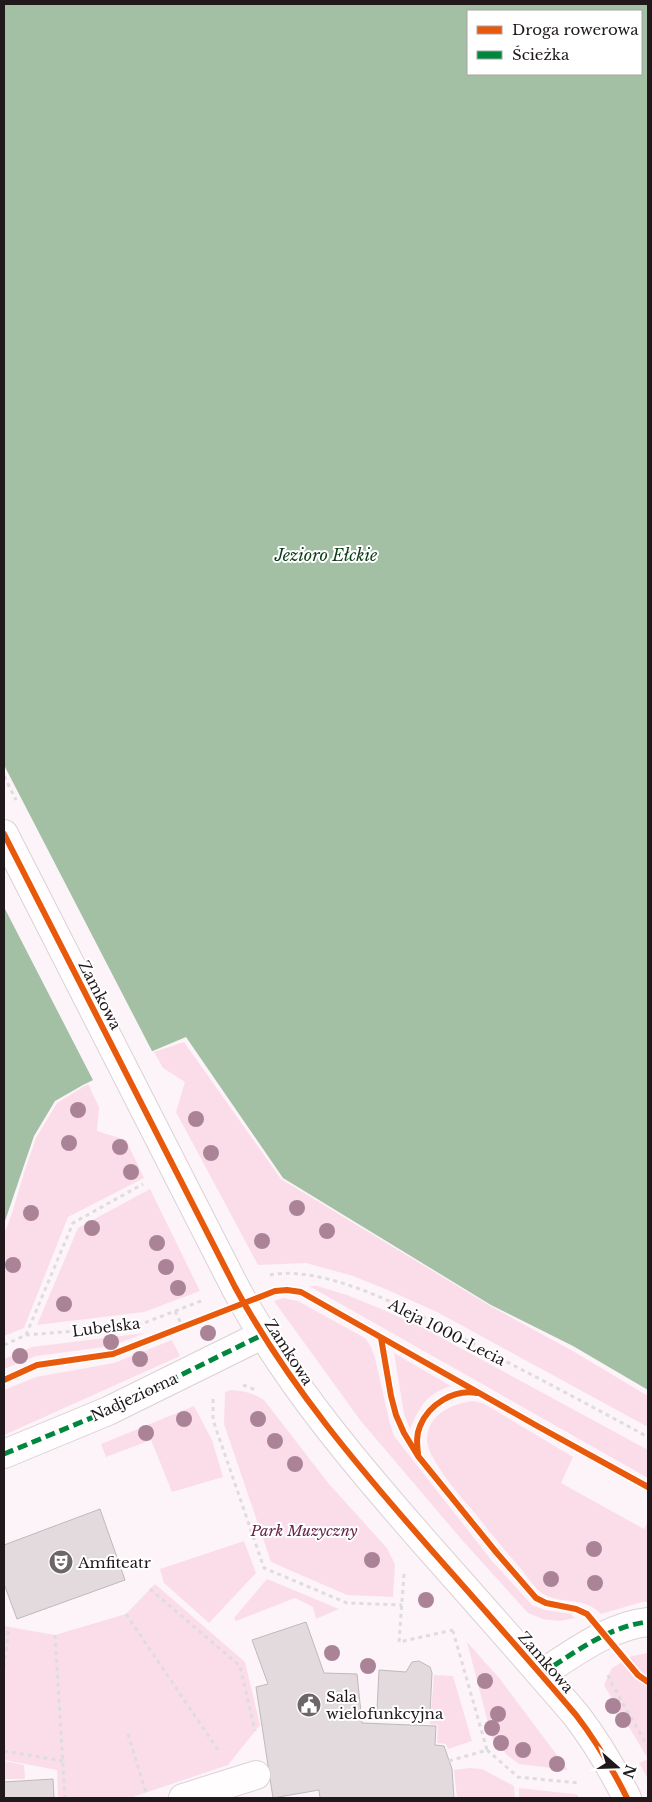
<svg xmlns="http://www.w3.org/2000/svg" width="652" height="1802" viewBox="0 0 652 1802" font-family="'Libre Baskerville',serif">
<style>
.green{fill:#fbddea}
.water{fill:#a3c0a5;fill-rule:evenodd}
.pier{fill:#fcf4f8}
.building{fill:#e2dadd;stroke:#c0b9bc}
.lines{fill:none;stroke-linecap:round;stroke-linejoin:round}
.minor-casing{stroke:#dad2d5;stroke-width:30}
.path{stroke:#dfdcde;stroke-width:3;stroke-dasharray:4 4;stroke-linecap:butt}
.minor{stroke:#fffdfe;stroke-width:28}
.quiet{stroke:#00873e;stroke-width:5;stroke-dasharray:10 5;stroke-linecap:butt}
.cycleway-casing{stroke:#fff;stroke-width:9}
.cycleway{stroke:#e8590c;stroke-width:6}
.tree{fill:#aa8397}
.labels{text-anchor:middle;dominant-baseline:central;stroke-width:4;stroke-linejoin:round;paint-order:stroke}
.street-label{font-size:15px;fill:#20181b;stroke:#fff}
.park-label{font-size:15px;font-style:italic;fill:#672648;stroke:#fff}
.poi-label{font-size:15px;fill:#20181b;stroke:#fff;text-anchor:start}
.water-label{font-size:16px;font-style:italic;fill:#0b3d17;stroke:#fff}
</style>
<rect width="100%" height="100%" fill="#fcf4f8"/>
<!-- green -->
<path class="green" d="M184 1042 281 1179 492 1307 571 1350 648 1396V1427L437 1312 390 1291 353 1276 306 1263 258 1265 176 1112 185 1082 163 1068 154 1052Z
M88 1084 99 1107 97 1131 126 1140 144 1178 68 1217 24 1328 4 1336V1234L12 1213 24 1173 36 1138 57 1103Z
M150 1189 200 1291 144 1312 37 1325 78 1228Z
M309 1286H317L347 1295 386 1311 429 1331 648 1450V1478Z
M283 1298 298 1301 365 1338 371 1347 375 1358 390 1424 394 1436 412 1459 492 1561 532 1605 545 1610 571 1614 575 1618 560 1621 543 1619 528 1613 462 1540 360 1420 274 1301Z
M145 1333 112 1346 36 1356 4 1369V1359L32 1347Z
M172 1340 180 1356 4 1435V1390L36 1377 114 1363Z
M394 1353 451 1386C426 1394 420 1406 410 1429L404 1414Z
M232 1390C244 1391 253 1393 264 1400L329 1484 387 1548 395 1564 393 1597 347 1595 271 1562 224 1424 225 1392Z
M472 1401 483 1403 573 1457 561 1483 644 1529 648 1521V1602H642L601 1614C582 1594 559 1607 539 1591 533 1585 527 1577 522 1570 507 1553 492 1535 478 1517 464 1500 448 1483 436 1463 432 1456 427 1448 427 1439 428 1414 452 1404 472 1401Z
M194 1406 212 1440 223 1477 172 1492 151 1440 106 1457 101 1444Z
M244 1541 256 1573 209 1623 164 1583 160 1569Z
M267 1579 339 1609 316 1619 313 1607 295 1598 236 1621 234 1618Z
M155 1584 245 1662 260 1725 228 1765 130 1798H58L57 1770 4 1760V1626L55 1635 126 1614Z
M467 1642 500 1679 568 1770 519 1764 507 1755 492 1738Z
M648 1653V1779L639 1763 648 1759 604 1685 612 1668 632 1656Z
M434 1675 453 1676 472 1741 448 1749 446 1744 437 1743 438 1725 430 1724Z
M4 1761 24 1765 25 1779H4Z
M470 1768 482 1769 514 1786 515 1798H457L454 1770Z
M519 1788 574 1794 578 1795V1798H519Z"/>
<!-- water -->
<path class="water" d="M4 4H648V1390L573 1346 491 1305 283 1178 186 1037 148 1053 83 1085 55 1101 34 1136 4 1224ZM468 11H641V74H468Z"/>
<!-- pier -->
<path class="pier" d="M4 765 153 1053 94 1082 4 907Z"/>
<!-- building -->
<path class="building" d="M100 1509 125 1580 17 1619 4 1584V1545Z
M306 1622 324 1673 357 1674 362 1723 436 1726 435 1745 444 1746 452 1769 454 1798H320L319 1790 273 1798 256 1687 268 1684 252 1640Z
M419 1661 430 1667 432 1673 430 1713 377 1710 379 1670 406 1672 412 1662Z
M53 1779 54 1798H4V1782Z"/>
<g class="lines">
<defs>
<path id="minor" d="M4 834 235 1287C288 1385 360 1469 434 1553 481 1606 529 1660 576 1715 596 1741 612 1768 627 1798
M4 1454 108 1411 262 1335
M541 1674C574 1653 609 1626 648 1622
M183 1798 256 1775"/>
</defs>
<!-- minor casing -->
<use href="#minor" class="minor-casing"/>
<!-- path -->
<path class="path" d="M4 776 16 800
M270 1275C335 1262 445 1329 503 1360 552 1385 600 1411 648 1437
M175 1311 185 1332
M26 1335 73 1223 143 1184
M4 1345 26 1335 112 1328 144 1323 201 1301
M243 1385 256 1390
M213 1399V1420L264 1568 347 1603 402 1605
M404 1574 399 1642 453 1630
M150 1589 240 1666 255 1731
M126 1614 218 1750
M55 1635 65 1798
M4 1667 9 1627
M608 1675 612 1684 648 1747
M128 1734 146 1793
M487 1750 518 1777 579 1783
M4 1751 63 1761
M449 1761 487 1750 453 1631"/>
<!-- minor -->
<use href="#minor" class="minor"/>
<!-- quiet -->
<path class="quiet" d="M4 1454 108 1411 262 1335
M541 1674C574 1653 609 1626 648 1622"/>
<defs>
<path id="cycleway" d="M4 834 235 1287C288 1385 360 1469 434 1553 481 1606 529 1660 576 1715 596 1741 612 1768 627 1798
M381 1338 391 1396 396 1415 404 1433 418 1456 496 1552 536 1598 546 1603 576 1609 587 1614 638 1675 648 1682
M4 1380 37 1365 113 1354 275 1291 287 1290 301 1292 539 1427 648 1487
M418 1454C417 1444 416 1435 420 1426 429 1404 454 1389 477 1393"/>
</defs>
<!-- cycleway casing -->
<use href="#cycleway" class="cycleway-casing"/>
<!-- cycleway -->
<use href="#cycleway" class="cycleway"/>
</g>
<!-- trees -->
<g class="tree">
<circle cx="78" cy="1110" r="8"/>
<circle cx="196" cy="1119" r="8"/>
<circle cx="69" cy="1143" r="8"/>
<circle cx="120" cy="1147" r="8"/>
<circle cx="211" cy="1153" r="8"/>
<circle cx="131" cy="1172" r="8"/>
<circle cx="297" cy="1208" r="8"/>
<circle cx="31" cy="1213" r="8"/>
<circle cx="92" cy="1228" r="8"/>
<circle cx="327" cy="1231" r="8"/>
<circle cx="262" cy="1241" r="8"/>
<circle cx="157" cy="1243" r="8"/>
<circle cx="13" cy="1265" r="8"/>
<circle cx="166" cy="1267" r="8"/>
<circle cx="178" cy="1288" r="8"/>
<circle cx="64" cy="1304" r="8"/>
<circle cx="208" cy="1333" r="8"/>
<circle cx="111" cy="1342" r="8"/>
<circle cx="20" cy="1356" r="8"/>
<circle cx="140" cy="1359" r="8"/>
<circle cx="184" cy="1419" r="8"/>
<circle cx="258" cy="1419" r="8"/>
<circle cx="146" cy="1433" r="8"/>
<circle cx="275" cy="1441" r="8"/>
<circle cx="295" cy="1464" r="8"/>
<circle cx="594" cy="1549" r="8"/>
<circle cx="372" cy="1560" r="8"/>
<circle cx="551" cy="1579" r="8"/>
<circle cx="595" cy="1583" r="8"/>
<circle cx="426" cy="1600" r="8"/>
<circle cx="332" cy="1653" r="8"/>
<circle cx="368" cy="1666" r="8"/>
<circle cx="485" cy="1681" r="8"/>
<circle cx="613" cy="1706" r="8"/>
<circle cx="498" cy="1714" r="8"/>
<circle cx="623" cy="1720" r="8"/>
<circle cx="492" cy="1728" r="8"/>
<circle cx="501" cy="1743" r="8"/>
<circle cx="523" cy="1750" r="8"/>
<circle cx="557" cy="1764" r="8"/>
</g>
<!-- icons -->
<defs>
<symbol id="theatre-disc" viewBox="-11 -11 22 22"><circle r="9.5" fill="#6d6568" stroke="#fff"/><path d="M-5-5.5Q0-4 5-5.5V0Q5 5 0 6Q-5 5-5 0ZM-3.3-2.5H-1v1.5H-3.3ZM1-2.5H3.3v1.5H1ZM-2.8 1Q0 5.5 2.8 1Z" fill="#fff"/></symbol>
<symbol id="civic-disc" viewBox="-11 -11 22 22"><circle r="9.5" fill="#6d6568" stroke="#fff"/><path d="M-.6-6.5H3V-4.5H.6V-3L4-1V1h2V6H-6V1h2V-1L-.6-3ZM-1.2 2.5V6h2.4V2.5Z" fill="#fff"/></symbol>
</defs>
<g fill-rule="evenodd">
<use href="#theatre-disc" x="47" y="1548" width="28" height="28"/>
<use href="#civic-disc" x="295" y="1691" width="28" height="28"/>
</g>
<g class="labels">
<!-- street labels -->
<g class="street-label">
<text transform="translate(100 995) rotate(63)">Zamkowa</text>
<text transform="translate(106 1327) rotate(-7)">Lubelska</text>
<text transform="translate(447 1332) rotate(27)">Aleja 1000-Lecia</text>
<text transform="translate(289 1352) rotate(57)">Zamkowa</text>
<text transform="translate(134 1397) rotate(-25)">Nadjeziorna</text>
<text transform="translate(546 1662) rotate(49)">Zamkowa</text>
</g>
<!-- park labels -->
<g class="park-label">
<text x="304" y="1530">Park Muzyczny</text>
</g>
<!-- poi labels -->
<g class="poi-label">
<text x="78" y="1562">Amfiteatr</text>
<text x="326" y="1696">Sala<tspan x="326" dy="17">wielofunkcyjna</tspan></text>
</g>
<!-- water labels -->
<g class="water-label">
<text x="326" y="555">Jezioro Ełckie</text>
</g>
</g>
<!-- border -->
<rect width="652" height="1802" fill="none" stroke="#20181b" stroke-width="10"/>
<!-- legend -->
<rect x="467" y="10" width="175" height="65" fill="#ffffff" stroke="#a6a3a4"/>
<rect x="477" y="26" width="25" height="8" fill="#e8590c" stroke="#a6a3a4"/>
<text x="512" y="35" font-size="15" fill="#20181b">Droga rowerowa</text>
<rect x="477" y="51" width="25" height="8" fill="#00873e" stroke="#a6a3a4"/>
<text x="512" y="60" font-size="15" fill="#20181b">Ścieżka</text>
<!-- north arrow -->
<g transform="translate(617 1767) rotate(110)" stroke="#ffffff" stroke-width="4" paint-order="stroke">
<path d="M0-4L9 19L0 12L-9 19Z" fill="#20181b"/>
<text y="-8" font-size="14" font-weight="bold" text-anchor="middle" fill="#20181b">N</text>
</g>
</svg>
